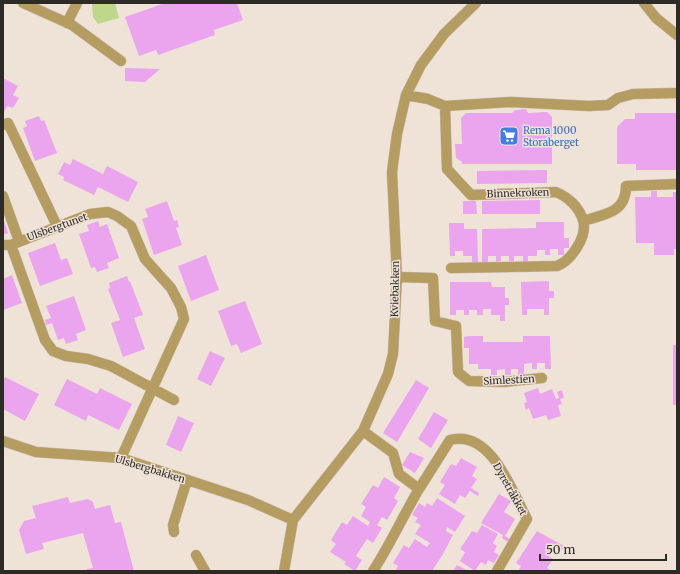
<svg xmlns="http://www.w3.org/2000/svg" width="680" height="574" viewBox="0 0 680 574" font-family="Merriweather,serif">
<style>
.green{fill:#bfd78a}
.building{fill:#eba5ee}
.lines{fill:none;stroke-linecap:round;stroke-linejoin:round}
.minor-casing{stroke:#c8beb3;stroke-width:11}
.minor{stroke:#b59c61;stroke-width:10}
.labels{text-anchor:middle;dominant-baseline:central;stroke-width:3;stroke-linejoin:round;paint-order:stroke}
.shop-label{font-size:10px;fill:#366cbe;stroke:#efe3d7;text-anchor:start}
.street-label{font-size:10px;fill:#2e2a25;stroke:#efe3d7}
</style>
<rect width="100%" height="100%" fill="#efe3d7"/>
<!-- green -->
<path class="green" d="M92 3H115L119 18 98 24 93 17Z"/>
<!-- building -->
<path class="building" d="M165 3H237L243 20 214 30 215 35 158 55 156 50 139 56 125 17Z
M125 68 160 69 145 82 125 81Z
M3 78 18 86 13 95 19 98 13 108 7 106 4 112Z
M526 109 528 113 547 112 552 117V164H462V162L456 158 455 144H462L461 118 466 113H512L515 110Z
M635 113H677V170H636V164H617V127L625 119H635Z
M39 116 41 121 44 120 57 153 35 161 23 128 27 126 25 121Z
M73 159 103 174 107 166 138 182 128 202 98 187 94 195 63 180 64 177 58 174 64 162 70 165Z
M547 170V183L477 184V171Z
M651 191H657V197H673V192H677V249H674V255H654V243H636L635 197H651Z
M540 200V214H482V201Z
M167 201 174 221 177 220 179 227 176 228 182 245 154 255 142 219 148 217 145 209Z
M463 201H476L477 214H463Z
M3 218 8 233 3 235Z
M98 221 100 227 107 224 119 258 107 263 109 268 97 272 95 267 91 268 79 234 89 231 87 225Z
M536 222H564V238H569V248H564V255H558V249H550V255H545V250H537V256H528V261H523V256H514V261H509V256H501V261L496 262V256H488V262H482V229L536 228Z
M449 223H464V229H477L478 262H472V256H463V251H455V256H450Z
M55 243 61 260 67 258 73 274 40 286 28 253Z
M206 255 219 290 191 301 178 266Z
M12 275 22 303 3 310V279Z
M127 276 129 282 130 281 143 315 134 318 145 349 123 357 111 323 120 320 108 289 110 288 109 283Z
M549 281V291H554V298H549V315H544V309H527V315H522L521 282Z
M450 282H491L492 287H505V298H509V305H505V321H500V315H491V309H483V315H477V310H469V315H464V310H456V315H450Z
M74 296 86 330 76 334 78 340 66 344 64 338 58 340 52 323 46 325 45 320 51 318 46 306Z
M245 301 262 344 241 353 237 344 231 346 218 311Z
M469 336H483V342H523V336H550L551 369H545V363H537V369H532V363L524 364V375H518V369H511V375H505V369L497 370V375H491V369H478V364H469V348H464V337Z
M673 345H677V405H673Z
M210 351 225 358 211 386 197 379Z
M5 377 39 394 25 421 3 409V381Z
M67 379 97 394 100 388 132 404 119 430 88 415 86 421 54 405Z
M416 380 429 388 397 442 383 433Z
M538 388 540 394 552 389 556 399 559 398 557 392 562 390 564 398 560 399 562 404 558 405 561 416 548 420 546 415 533 419 529 408 526 410 524 403 527 402 524 393Z
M434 412 448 420 431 448 418 439Z
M178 416 194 423 181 452 166 445Z
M410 452 424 458 415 473 402 465Z
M461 458 477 467 472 476 477 479 471 488 479 493 478 496 470 491 465 498 460 495 455 504 439 494 445 485 440 482 451 464 456 466Z
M384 477 400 487 394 498 398 501 387 520 382 517 377 525 382 528 373 543 367 539 356 556 362 560 355 571 344 564 346 562 330 552 336 544 331 540 342 522 347 525 353 516 368 526 370 522 361 516 366 507 361 504 373 485 378 488Z
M499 494 511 501 504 512 515 519 505 536 510 539 508 542 502 538 503 535 481 523Z
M68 497 70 503 88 499 93 502 95 509 110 505 115 523 121 522 134 571H87V569L93 568 83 533 42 543 44 549 26 554 19 530 24 521 36 518 32 506Z
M437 498 465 516 455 532 447 527 446 531 453 535 443 554 432 571H395L398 566 393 563 404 545 409 548 415 539 427 547 430 543 415 534 421 525 415 522 418 518 412 515 419 503 425 507 427 503 432 506Z
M482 525 498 534 493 543 497 546 494 552 499 555 494 563 488 560 486 565 481 562 475 571 460 561 465 552 460 549 472 531 477 533Z
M537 531 571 550 568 553 555 545 548 556 553 559 547 568 552 571H518L521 566 516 563Z
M457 565 468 571H453Z"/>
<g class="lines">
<defs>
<path id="minor" d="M23 3 72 25 121 61
M644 3 656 18 677 35
M67 23 77 3
M406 95 428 99 445 106 511 102 589 106 608 105 618 98 633 94 677 93
M445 106 447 169 471 195 556 192C568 197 579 207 583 220 588 236 571 261 557 266L451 268
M3 125 8 123 57 226
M3 196 19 241
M583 221C605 214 626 213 626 186L677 184
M3 245H11L90 214 108 212 117 216 131 226 145 259 171 288 181 307 184 319 121 458
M11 245 45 340 53 351 66 356 88 359 111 366 174 400
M397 277 433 278 435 321 456 326 458 372 469 381 504 382 542 378
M363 431 393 453 399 474 419 489 450 440C491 429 512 491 527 519L497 571
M3 441 36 452 121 458 248 500 293 520
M174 532 173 525 187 480
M196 555 205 571
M284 571 293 520 363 431 388 374 393 354 397 277 392 172 397 134 406 95 421 65 444 34 476 3
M373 571C390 545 403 516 419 489"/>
</defs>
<!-- minor casing -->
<use href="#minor" class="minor-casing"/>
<!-- minor -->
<use href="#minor" class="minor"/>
</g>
<!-- icons -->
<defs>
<symbol id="supermarket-square" viewBox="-11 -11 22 22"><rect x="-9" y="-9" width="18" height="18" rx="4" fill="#3f7fe0" stroke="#efe3d7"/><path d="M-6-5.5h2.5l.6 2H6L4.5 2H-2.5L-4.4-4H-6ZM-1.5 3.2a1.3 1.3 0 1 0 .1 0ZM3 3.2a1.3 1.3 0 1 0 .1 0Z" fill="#fff"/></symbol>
</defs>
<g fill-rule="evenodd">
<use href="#supermarket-square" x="498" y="125" width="22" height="22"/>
</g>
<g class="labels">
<!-- shop labels -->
<g class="shop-label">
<text x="523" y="130">Rema 1000<tspan x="523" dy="12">Storaberget</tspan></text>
</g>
<!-- street labels -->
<g class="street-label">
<text transform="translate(518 193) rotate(-2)">Binnekroken</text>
<text transform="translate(57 227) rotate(-20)">Ulsbergtunet</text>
<text transform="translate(395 289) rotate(-89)">Kviebakken</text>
<text transform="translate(509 380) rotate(-3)">Simlestien</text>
<text transform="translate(150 469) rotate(17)">Ulsbergbakken</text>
<text transform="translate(510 489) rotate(61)">Dyretråkket</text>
</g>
</g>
<!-- border -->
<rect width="680" height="574" fill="none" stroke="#2e2a25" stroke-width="8"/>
<!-- scale -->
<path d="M540 554v6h126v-6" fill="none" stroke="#2e2a25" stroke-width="2"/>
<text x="546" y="554" font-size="12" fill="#2e2a25" stroke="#efe3d7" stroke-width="3" paint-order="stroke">50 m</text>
</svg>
